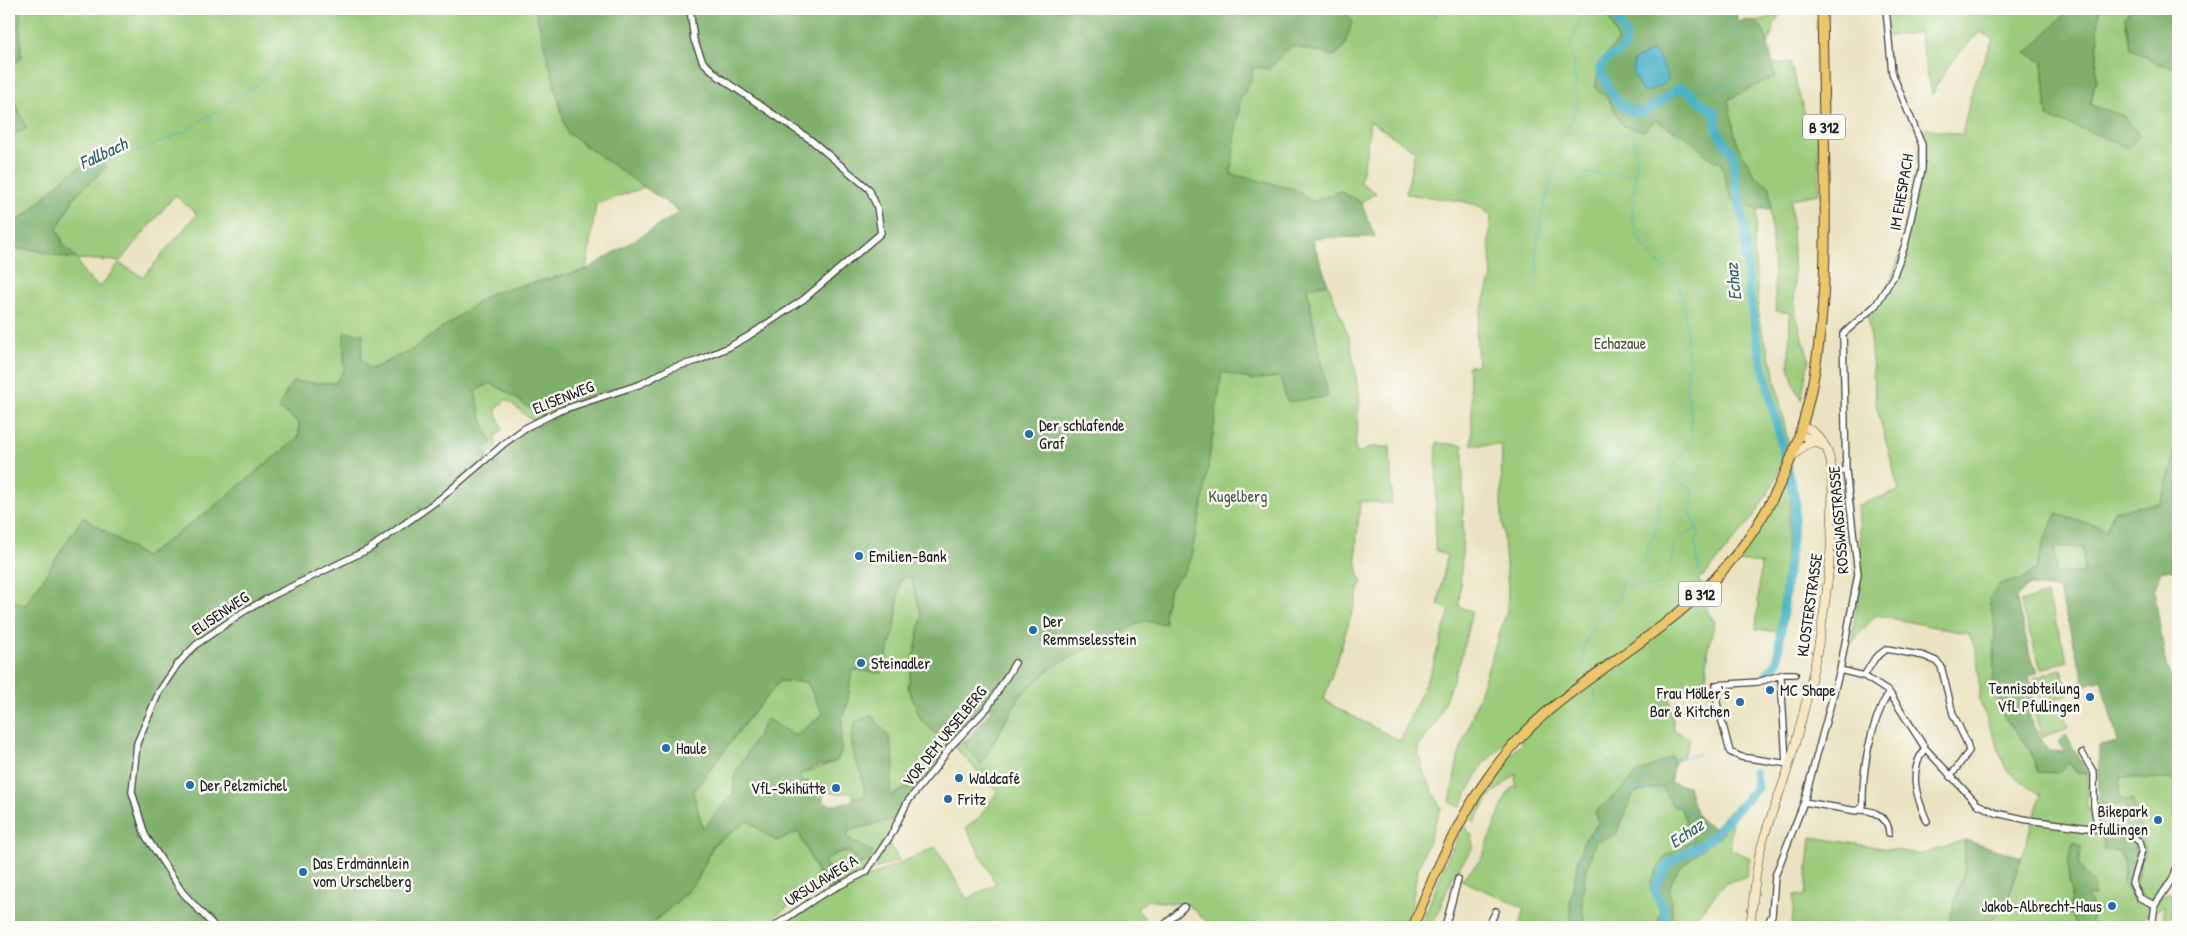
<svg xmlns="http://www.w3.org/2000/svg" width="2187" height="936" viewBox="0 0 2187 936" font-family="'Patrick Hand',sans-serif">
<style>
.green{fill:#9ccb7a;stroke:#5c744b;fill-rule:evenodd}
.forest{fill:#7daf6a;stroke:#4c6643;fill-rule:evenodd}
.water{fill:#49b3c7;stroke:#326872}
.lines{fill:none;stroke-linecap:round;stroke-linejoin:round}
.stream{stroke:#49b3c7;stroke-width:1}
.river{stroke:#49b3c7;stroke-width:9}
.minor-casing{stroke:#3b3a35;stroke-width:8}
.secondary-casing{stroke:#3b3a35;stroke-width:9}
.primary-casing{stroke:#3b3a35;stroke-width:11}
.minor{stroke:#fff;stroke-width:5.5}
.secondary{stroke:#f7e8c3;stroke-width:8}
.primary{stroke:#ecc669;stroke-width:9}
.poi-dot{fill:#1f6fb2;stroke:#fdfcf7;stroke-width:2}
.labels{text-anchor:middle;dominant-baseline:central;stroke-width:5;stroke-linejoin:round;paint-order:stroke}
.shield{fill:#fdfcf7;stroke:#605f5e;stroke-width:1}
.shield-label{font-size:15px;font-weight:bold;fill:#1c1c1c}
.street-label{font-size:16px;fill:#1c1c1c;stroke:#fdfcf7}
.park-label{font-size:16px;fill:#49593d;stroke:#fdfcf7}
.poi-label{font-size:16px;fill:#1c1c1c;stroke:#fdfcf7;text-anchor:start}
.water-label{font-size:18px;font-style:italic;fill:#306069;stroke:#fdfcf7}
</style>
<rect width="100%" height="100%" fill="#fdfcf7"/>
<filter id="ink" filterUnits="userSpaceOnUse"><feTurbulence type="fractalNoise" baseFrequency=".02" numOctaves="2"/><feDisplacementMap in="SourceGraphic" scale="10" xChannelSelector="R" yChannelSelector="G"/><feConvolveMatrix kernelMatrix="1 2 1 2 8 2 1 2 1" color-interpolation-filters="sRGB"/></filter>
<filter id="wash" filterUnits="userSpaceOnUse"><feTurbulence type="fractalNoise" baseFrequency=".0096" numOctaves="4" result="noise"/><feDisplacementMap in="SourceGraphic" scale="20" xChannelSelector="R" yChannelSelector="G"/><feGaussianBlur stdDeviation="1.12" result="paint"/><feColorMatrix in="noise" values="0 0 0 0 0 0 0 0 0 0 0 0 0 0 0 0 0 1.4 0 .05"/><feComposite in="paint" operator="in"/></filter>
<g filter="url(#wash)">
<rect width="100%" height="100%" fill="#eae2c0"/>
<!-- green -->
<path class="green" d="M20 9H536L567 133 645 187 596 204 586 270 491 293 410 351 371 369 361 359 344 371 335 383 292 382 278 408 299 423V437L211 509 145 557 83 517 25 606 9 598V249H31L66 258H76L64 245 57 229 76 194 107 167 96 157 65 177 28 213 9 225V206L15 201 9 187V136L26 129 9 89V66L21 59ZM175 195 197 214 143 277 119 263 100 287C88 279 82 272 77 259L120 261Z
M1300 9H1433L1434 16 1436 9H1734L1736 23 1775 64 1790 62 1809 130H1818L1819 194 1791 199 1795 312 1809 359 1801 400 1794 384 1789 366 1790 313 1776 311 1770 204 1758 208 1754 245 1759 321 1772 363 1788 442 1777 472 1778 475 1754 516 1706 574 1698 579 1705 591 1704 601 1707 611 1715 622 1709 644 1706 678 1670 697 1674 730 1690 739 1683 757 1673 761 1663 781 1710 833 1729 811 1732 813 1730 849 1750 858 1746 876 1724 884 1689 927H1519L1524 908 1461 880 1482 858 1506 796 1513 787H1517L1515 780 1517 773 1489 797 1474 823 1467 816 1488 780 1521 744 1523 726 1482 765 1460 808 1450 802 1458 758 1507 611 1508 589 1501 503 1502 445H1472V409L1468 366 1478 365 1476 329 1492 276 1489 240 1491 216 1477 205 1461 201 1406 194 1415 151 1370 121 1366 155 1360 182 1376 193 1361 202 1340 191 1313 202 1308 287 1328 284 1350 340 1360 399 1355 445 1357 454 1371 447H1390L1392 504 1360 501C1359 526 1351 560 1362 582L1324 699 1337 708 1400 741 1432 668 1450 610 1438 605 1447 556 1435 550 1437 443 1463 445V536L1459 607 1472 611 1460 662 1435 725 1418 747 1419 757 1424 773 1441 808 1418 869 1409 918 1405 927H1213L1188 905 1147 900 1137 909 1152 927H780L825 897 935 847 967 899 996 884 966 828 978 819 997 792 952 744 962 743 982 763 1021 695 1055 665 1107 640 1234 84Z
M1771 9H1783L1774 25 1768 45 1762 28 1756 22 1773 16Z
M1882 9H2070L2026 53 2043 62 2047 117 2086 130 2096 78 2099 9H2130L2125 18 2156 63 2178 68V445L2161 503 2114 511 2107 529 2056 514 2044 542 2036 569 2021 580 1999 584 1989 600 1995 627 1993 657 2004 717 2030 750 2038 772 2069 763 2077 773 2088 774 2087 810 2100 809 2101 804 2126 805V836L2102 834C2119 851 2126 856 2123 882H2136L2145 850 2133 800 2119 799 2120 776 2178 780V856L2171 876 2155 901 2169 893 2178 895V927H2162L2165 905 2144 917V927H2094L2091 922 2093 910 2087 896 2093 883 2079 866 2081 846 2068 864 2071 890 2070 912 2076 927H1987L2007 903 2041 795 2007 771 1980 702 1977 651 1969 634 1876 615 1851 643 1859 590 1861 552 1858 505 1899 491 1876 404 1868 317 1866 314 1885 292 1905 245 1922 169 1915 160 1926 128 1962 135 1973 86 1993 39 1980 32C1961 51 1942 70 1932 95L1919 32 1884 37Z
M491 383 507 392 556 405 558 408 533 421 506 399 496 410 502 429 495 438 496 447 487 456 484 451 492 443 482 420 475 391Z
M1787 482 1791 497 1778 632 1756 629 1761 564 1738 561Z
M2055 547H2083L2084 573 2056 574Z
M910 576 922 616 908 687 921 720 949 746 928 776C914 779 904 791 890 796L894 763 890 739 872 715 855 760 861 772 867 797H853V793H841L839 795 828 791 823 793 813 783 801 781 799 775 837 761 841 753 842 717 847 706 852 670 895 627 900 581Z
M2047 594 2068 661 2041 669 2020 602Z
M2061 669 2069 694 2042 703 2034 678Z
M780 681 807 682 823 714 796 736 767 720 734 776V793L703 829 693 792 747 720Z
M2060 703 2068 728 2042 737 2034 712Z
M898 818 888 841 899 860 866 872 840 887 824 861 837 853 873 852 848 838V831Z
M748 821 776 841 798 831 823 886 805 896 757 927H648L679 900 698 879 713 845Z
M1464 825 1472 836 1473 848 1453 876 1432 927H1420L1448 857Z
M1811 837 1922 854 1965 840V868L1950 918 1954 927H1792L1794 895 1805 896Z"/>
<!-- forest -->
<path class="forest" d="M9 9H20L21 59 9 66Z
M535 9H1347V14L1353 20 1344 47 1335 56 1292 46 1269 69 1253 67 1252 78 1240 100 1231 174 1294 189 1313 202 1340 191 1361 202 1375 237 1312 238 1328 284 1307 288 1328 397 1287 402 1280 377 1252 380 1222 372 1203 501 1190 560 1184 572 1171 587 1168 594 1164 616 1166 624 1144 621 1055 665 1020 695 981 764 962 743 972 734 991 710 989 707 950 747 921 720 908 687 922 616 910 576 900 581 895 627 882 673 852 670 847 706 842 717 841 753 837 761 815 767 799 775 801 781 813 783 823 793V803L834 805 852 801 853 797H866L861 772 855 760 851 738 855 722 872 715 890 739 894 763 890 796C905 791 914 779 929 775L898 818 848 831V838L873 852 868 862 858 864 849 851 837 853 824 861 840 887 827 892 798 832 776 841 748 821 713 845 698 879 679 900 648 927H9V598L25 606 83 517 145 557 211 509 299 437V423L278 408 292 382 335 383 344 370V332L363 334 361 359 371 369 410 351 491 293 586 270 680 212 567 133ZM491 383 507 392 536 413 556 405 560 414 524 432 490 461 484 451 492 443 482 420 475 391ZM780 681 807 682 823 714 796 736 767 719 734 776V793L703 829 693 792 747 720Z
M1608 9H1736L1737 22C1744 21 1751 19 1757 23 1769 32 1771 62 1775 76L1728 100 1737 144 1755 176 1770 186 1771 209H1759L1731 200 1721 163C1703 157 1703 150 1690 140 1679 132 1667 129 1656 120L1644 131 1623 126C1613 110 1612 98 1595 88L1600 62 1617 42C1617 28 1607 21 1608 9ZM1656 54 1668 77 1665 83 1648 92Z
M2070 9H2099L2096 78 2090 105 2124 116 2140 136 2128 148 2086 130 2047 117 2043 62 2026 53Z
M2130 9H2178V68L2156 63 2130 48 2125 18Z
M9 89 27 129 9 136Z
M96 157 107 167 76 194 57 229 64 245 77 258H66L31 249H9V225L29 213 65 177Z
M2178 445V571L2162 570 2154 590 2166 665 2178 694V780L2120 777 2119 799 2133 800 2145 850 2136 882 2142 896 2133 900 2123 882 2125 866 2120 851 2104 849 2102 833 2126 836V805L2099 804V746L2118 742 2101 680 2085 685 2059 590 2029 585 2016 598 2031 660 2037 672 2029 676 2035 699 2030 709V720L2048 751 2065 752 2058 742 2066 735 2088 774 2077 773 2069 763 2057 773 2038 772 2030 750 2004 717 1993 686 1995 627 1989 600 1999 584 2021 580 2036 569 2044 542 2056 514 2107 529 2114 511 2161 503ZM2055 547H2083L2084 573H2056Z
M1672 757 1674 762 1670 783 1688 786C1695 813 1697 824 1725 832 1709 845 1671 867 1670 889 1670 902 1674 914 1672 927H1657L1660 913 1650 883 1664 857 1693 840 1680 807 1673 806 1662 787 1634 793 1616 835 1596 841C1588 866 1575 902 1587 927H1572L1570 902 1577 866 1583 842 1599 822 1595 812 1622 789 1636 774Z
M1965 840 2021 857 2007 903 1987 927H1954L1950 918 1965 868Z
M2073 842 2081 846 2079 866 2093 883 2095 895 2087 896 2093 910 2091 922 2094 927H2076L2070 912 2071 890 2068 864Z"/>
<!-- water -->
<path class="water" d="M1652 51 1657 54 1668 77 1665 83 1648 92 1641 90 1633 74V61Z"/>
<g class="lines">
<!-- stream -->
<path class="stream" d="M1727 9V20
M1681 87H1720L1740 80 1747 72 1751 60 1750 48 1730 27
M229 101 257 85 282 56 359 9
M1566 134H1576
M1584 135 1633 133
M1576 173 1633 175
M9 232H20L85 172 184 132 219 109
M1538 280 1536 252 1542 213 1565 134 1578 105 1571 46 1583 9
M1669 476 1692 488 1694 493 1690 510 1698 530 1699 535 1695 541 1700 576
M1621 585 1641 587 1658 585C1661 581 1667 576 1668 572 1677 551 1666 536 1698 530
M1705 605 1713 623
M1706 651 1708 671
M1583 666C1582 650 1589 625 1601 613 1607 607 1614 603 1620 597 1620 574 1628 571 1646 559L1647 549 1655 533 1660 496 1668 476 1691 442V416L1686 386 1689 368 1685 311 1677 279 1667 269 1655 260 1640 241 1632 219 1636 160 1632 112
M1591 682 1593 686
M1594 689 1597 700 1582 720 1588 738 1631 788 1646 779 1656 769 1666 761 1699 754
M1578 927 1575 890 1584 850 1592 834 1609 825 1631 788 1664 792 1689 812 1711 838"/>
<!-- river -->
<path class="river" d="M1614 9 1626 38 1623 49 1605 60 1600 69C1606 87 1622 117 1645 111 1651 110 1673 92 1681 87L1716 113C1716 118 1715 127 1718 132 1726 148 1736 150 1734 171L1745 229 1748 288 1759 350 1796 504 1777 662 1767 674
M1667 927 1663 907 1654 889 1668 864 1711 838 1757 788 1755 773"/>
</g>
</g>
<g filter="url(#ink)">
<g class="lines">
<defs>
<path id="minor" d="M1832 471H1846
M1840 670 1864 676 1889 692 1925 748 1977 804 1996 813 2028 820 2128 833 2140 842 2142 850 2132 883 2140 898 2155 905
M1781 676 1786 763
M1864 676 1875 658 1887 649 1924 656 1936 661 1941 666 1953 714 1967 743 1969 751 1950 777
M1925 748C1908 772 1916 796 1927 821
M2082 753 2094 773V807L2098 829
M1789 764 1741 757 1730 752 1717 703 1716 685 1758 682 1784 674H1795
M1804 802 1857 811 1863 806C1862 769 1870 724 1889 692
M1860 810C1874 810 1889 818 1889 833
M215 927 183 893 145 835 132 792 137 743 159 692 177 665 187 654 197 644 243 612 274 595 369 549 441 498 505 443 525 428 559 411 641 384 671 368 697 361 729 347 747 337 804 299 881 233 877 207 869 189 811 140 719 77 703 62 694 40 690 9
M773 927 821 895 866 872 891 835 908 801 936 767 950 747 988 707 1015 663
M1162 927 1184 907
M1445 927 1458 879
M1488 927 1496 911
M1761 927 1768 923 1772 915 1775 876 1804 802 1840 670 1858 574 1846 471 1843 334 1876 305 1893 277 1905 245 1922 169V145L1892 73 1886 9
M2152 927 2155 905 2173 878 2178 864"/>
<path id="secondary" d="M1800 434 1825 447
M1792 457 1804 446 1815 441
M1750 927C1753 904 1755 879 1759 856 1766 824 1781 793 1790 762 1814 678 1831 600 1832 512 1832 480 1838 441 1803 426"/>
<path id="primary" d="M1413 927C1445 846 1480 769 1548 711 1600 667 1660 634 1708 586 1821 473 1827 330 1825 181 1824 123 1823 66 1822 9"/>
</defs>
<!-- minor casing -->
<use href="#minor" class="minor-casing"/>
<!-- secondary casing -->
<use href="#secondary" class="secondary-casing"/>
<!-- primary casing -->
<use href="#primary" class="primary-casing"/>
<!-- minor -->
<use href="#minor" class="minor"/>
<!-- secondary -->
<use href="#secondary" class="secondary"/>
<!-- primary -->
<use href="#primary" class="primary"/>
</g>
</g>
<!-- markers -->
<g class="poi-dot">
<circle cx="1029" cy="434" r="5"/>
<circle cx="859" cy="556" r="5"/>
<circle cx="1033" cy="630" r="5"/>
<circle cx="861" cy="663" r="5"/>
<circle cx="1770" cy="690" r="5"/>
<circle cx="2090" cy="697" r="5"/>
<circle cx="1740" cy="702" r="5"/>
<circle cx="666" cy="748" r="5"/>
<circle cx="959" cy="778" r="5"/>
<circle cx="190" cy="785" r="5"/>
<circle cx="836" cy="788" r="5"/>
<circle cx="948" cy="799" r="5"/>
<circle cx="2158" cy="820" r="5"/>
<circle cx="303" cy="872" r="5"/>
<circle cx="2112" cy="906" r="5"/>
</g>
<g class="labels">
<!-- shield labels -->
<g class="shield">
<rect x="1803" y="114.5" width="42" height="25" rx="4"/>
<rect x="1679" y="581.5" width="42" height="25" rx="4"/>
</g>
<g class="shield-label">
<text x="1824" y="127">B 312</text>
<text x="1700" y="594">B 312</text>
</g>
<!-- street labels -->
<g class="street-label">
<text transform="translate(1901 192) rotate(-80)">IM EHESPACH</text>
<text transform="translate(563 397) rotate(-22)">ELISENWEG</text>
<text transform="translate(1838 520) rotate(-95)">ROSSWAGSTRASSE</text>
<text transform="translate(1809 605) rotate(-82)">KLOSTERSTRASSE</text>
<text transform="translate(220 613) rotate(-34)">ELISENWEG</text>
<text transform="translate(944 736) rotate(-51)">VOR DEM URSELBERG</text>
<text transform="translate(821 880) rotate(-32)">URSULAWEG A</text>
</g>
<!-- park labels -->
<g class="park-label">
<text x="1620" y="343">Echazaue</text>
<text x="1238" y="496">Kugelberg</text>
</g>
<!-- poi labels -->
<g class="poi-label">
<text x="1039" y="425">Der schlafende<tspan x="1039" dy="18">Graf</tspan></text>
<text x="869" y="556">Emilien-Bank</text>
<text x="1043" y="621">Der<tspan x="1043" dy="18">Remmselesstein</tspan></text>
<text x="871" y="663">Steinadler</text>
<text x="2080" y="688" text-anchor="end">Tennisabteilung<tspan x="2080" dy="18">VfL Pfullingen</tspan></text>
<text x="1780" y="690">MC Shape</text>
<text x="1730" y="693" text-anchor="end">Frau Möller‘s<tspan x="1730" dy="18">Bar &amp; Kitchen</tspan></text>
<text x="676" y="748">Haule</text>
<text x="969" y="778">Waldcafé</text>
<text x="200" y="785">Der Pelzmichel</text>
<text x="826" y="788" text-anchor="end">VfL-Skihütte</text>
<text x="958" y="799">Fritz</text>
<text x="2148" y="811" text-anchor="end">Bikepark<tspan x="2148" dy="18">Pfullingen</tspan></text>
<text x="313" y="863">Das Erdmännlein<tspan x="313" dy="18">vom Urschelberg</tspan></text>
<text x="2102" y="906" text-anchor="end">Jakob-Albrecht-Haus</text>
</g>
<!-- water labels -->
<g class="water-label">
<text transform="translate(103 153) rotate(-25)">Fallbach</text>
<text transform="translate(1733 282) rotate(-96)">Echaz</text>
<text transform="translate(1686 833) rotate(-34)">Echaz</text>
</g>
</g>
<!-- margin -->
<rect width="2187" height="936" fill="none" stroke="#fdfcf7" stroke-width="30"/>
</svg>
